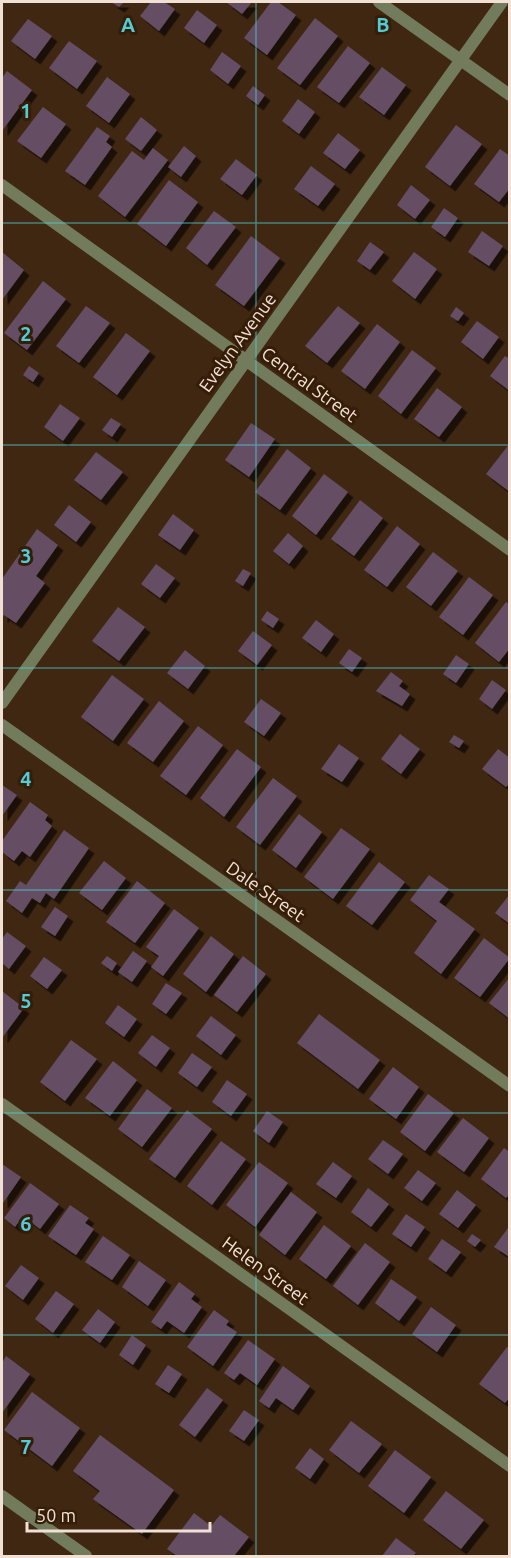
<svg xmlns="http://www.w3.org/2000/svg" width="511" height="1558" viewBox="0 0 511 1558" font-family="Ubuntu,sans-serif">
<style>
.building{fill:#654d64;filter:url(#shadow)}
.lines{fill:none;stroke-linecap:round;stroke-linejoin:round}
.street{stroke:#727c5c;stroke-width:12}
.grid{fill:none;stroke:#52ccd6;stroke-width:1.5;stroke-opacity:0.55}
.labels{text-anchor:middle;dominant-baseline:central;stroke-width:6;stroke-linejoin:round;paint-order:stroke}
.street-label{font-size:18px;fill:#f1e1d4;stroke:#351d08}
.grid-label{font-size:20px;text-anchor:middle;font-weight:bold;fill:#52ccd6;stroke:#351d08;stroke-width:6;stroke-linejoin:round;paint-order:stroke}
</style>
<defs>
<filter id="shadow"><feDropShadow dx="5.5" dy="5.5" stdDeviation="0" flood-color="#0009"/></filter>
</defs>
<rect width="100%" height="100%" fill="#402712"/>
<!-- building -->
<path class="building" d="M111 2H124L119 7Z
M151 2H164L175 9 159 31 140 16Z
M226 2H252L242 14Z
M271 2H278L296 15 267 55 244 38Z
M197 10 217 25 204 43 184 28Z
M315 18 338 36 300 85 277 68Z
M28 19 52 36 35 59 11 41Z
M69 41 97 61 77 89 49 68Z
M348 46 370 63 339 103 317 87Z
M222 52 241 66 228 84 210 70Z
M382 67 406 85 384 115 359 97Z
M7 71 32 90 2 131V78Z
M107 77 130 94 109 123 86 106Z
M253 86 265 95 258 105 246 96Z
M298 99 315 112 299 134 282 121Z
M43 107 66 124 41 158 17 141Z
M141 117 157 130 141 151 125 139Z
M456 125 482 144 450 186 425 167Z
M97 127 110 136 106 142 112 147 85 185 65 171Z
M338 133 360 150 345 169 323 153Z
M184 146 196 156 181 177 168 167Z
M153 148 168 160 125 217 98 196 132 151 144 160Z
M500 149 510 156V188L499 202 474 184Z
M236 159 257 175 242 195 220 179Z
M311 166 335 184 318 206 294 189Z
M169 180 198 202 166 246 137 224Z
M411 185 430 200 415 219 397 205Z
M444 208 458 218 445 237 431 227Z
M214 211 236 227 207 265 186 248Z
M482 231 503 246 489 266 468 252Z
M251 236 280 258 244 306 215 285Z
M370 242 384 252 370 270 357 261Z
M2 252 24 270 2 300Z
M414 252 437 269 415 299 392 281Z
M43 281 66 299 27 350 4 333Z
M86 306 110 323 79 363 56 346Z
M338 306 360 323 327 363 305 346Z
M456 307 464 313 458 321 450 316Z
M477 321 499 337 483 359 461 342Z
M377 324 400 342 365 389 341 371Z
M126 333 150 351 117 395 93 377Z
M412 350 436 368 401 414 378 396Z
M505 356 510 359V391L490 376Z
M29 366 39 373 33 382 23 375Z
M437 388 462 407 439 437 414 419Z
M60 404 80 418 63 441 44 427Z
M111 418 121 424 112 437 102 430Z
M251 423 275 439 249 477 225 460Z
M510 443V492L486 474Z
M287 449 311 468 280 510 255 492Z
M96 452 123 472 101 500 74 480Z
M324 474 348 492 316 535 292 516Z
M360 500 383 518 354 556 331 539Z
M69 505 91 522 76 542 54 525Z
M173 514 194 530 180 550 158 535Z
M397 526 420 544 387 587 364 570Z
M37 529 58 545 36 576 45 583 16 623 4 615 2 618V579Z
M288 533 303 546 289 564 273 551Z
M433 552 458 571 431 606 406 587Z
M156 564 175 578 160 598 141 584Z
M243 569 251 573 243 586 235 581Z
M469 577 493 595 463 635 439 617Z
M506 602 510 605V648L499 662 475 643Z
M118 607 145 627 119 661 92 641Z
M267 611 279 619 273 628 261 620Z
M316 620 334 634 321 652 302 638Z
M253 631 272 645 257 665 238 651Z
M349 649 362 658 352 672 339 663Z
M185 650 205 666 188 689 167 673Z
M456 655 469 664 456 683 443 674Z
M391 672 403 681 399 686 410 694 402 706 376 691Z
M112 675 144 699 113 741 81 717Z
M492 680 506 690 492 709 479 699Z
M261 699 281 713 264 736 244 722Z
M159 701 184 721 153 762 127 743Z
M198 726 223 745 186 795 160 776Z
M400 734 420 749 401 774 381 759Z
M454 735 464 741 459 748 449 742Z
M339 744 359 758 342 782 321 769Z
M237 749 261 767 224 817 200 798Z
M498 749 510 758V783L506 787 482 769Z
M273 778 297 796 260 845 236 827Z
M2 785 17 795 2 816Z
M30 802 48 815 45 820 52 826 30 857 22 851 14 861 2 852V841Z
M299 814 322 832 296 868 272 850Z
M341 828 370 849 333 899 304 877Z
M64 830 89 848 54 899 46 893 40 903 32 898 22 913 6 901 20 881 26 885Z
M104 861 126 878 102 910 79 893Z
M379 862 405 882 372 925 346 906Z
M429 875 449 889 439 902 475 929 441 974 414 953 437 921 410 900Z
M137 881 165 903 135 943 106 922Z
M510 894V924L495 913Z
M55 907 68 916 55 936 41 927Z
M174 909 199 928 163 976 151 967 159 956 146 947Z
M7 932 26 946 9 969 2 963V939Z
M211 936 234 954 206 992 183 974Z
M484 938 510 958 480 997 454 978Z
M133 951 147 961 132 982 118 972Z
M107 956 117 963 112 971 101 963Z
M243 956 266 974 237 1012 214 995Z
M44 957 62 970 47 989 30 976Z
M510 977V1019L489 1003Z
M166 983 182 993 166 1014 152 1004Z
M2 991 24 1008 2 1038Z
M118 1005 137 1019 124 1037 105 1023Z
M319 1014 380 1060 358 1089 297 1043Z
M211 1016 236 1035 221 1055 196 1036Z
M152 1035 170 1048 156 1067 138 1053Z
M71 1040 97 1059 65 1101 40 1082Z
M192 1053 212 1067 197 1087 178 1073Z
M113 1061 137 1080 110 1116 85 1098Z
M393 1067 419 1087 396 1119 369 1099Z
M227 1080 247 1094 231 1116 212 1102Z
M147 1089 172 1108 142 1147 118 1129Z
M428 1094 454 1113 425 1151 400 1132Z
M187 1110 212 1129 175 1178 149 1159Z
M267 1111 283 1122 269 1143 253 1131Z
M463 1118 489 1138 464 1172 437 1152Z
M383 1140 403 1154 388 1174 368 1159Z
M221 1141 246 1159 212 1205 187 1186Z
M504 1148 510 1152V1194L506 1198 481 1179Z
M259 1162 288 1183 255 1227 226 1205Z
M333 1162 352 1176 336 1198 316 1184Z
M2 1164 21 1177 3 1203 2 1201Z
M418 1170 436 1183 422 1201 404 1188Z
M30 1183 59 1204 40 1229 23 1216 15 1227 4 1218Z
M368 1188 389 1204 371 1227 351 1212Z
M457 1190 476 1205 458 1228 439 1214Z
M291 1192 317 1212 285 1255 259 1235Z
M70 1205 89 1218 85 1223 94 1229 76 1255 48 1236Z
M406 1214 425 1227 411 1247 392 1234Z
M324 1225 351 1246 326 1279 299 1259Z
M508 1228 510 1230 508 1256 494 1247Z
M472 1234 481 1240 475 1247 467 1241Z
M103 1236 130 1255 112 1280 85 1262Z
M442 1239 461 1252 446 1272 428 1259Z
M365 1243 390 1262 358 1305 333 1286Z
M139 1261 166 1280 148 1306 122 1287Z
M21 1265 39 1278 23 1300 5 1286Z
M391 1279 417 1297 399 1321 375 1303Z
M179 1282 195 1294 191 1299 202 1307 184 1333 167 1321 161 1329 151 1322Z
M56 1291 74 1304 53 1333 35 1319Z
M431 1307 456 1325 437 1352 412 1334Z
M98 1309 115 1322 100 1343 82 1330Z
M214 1310 229 1321 226 1325 237 1332 213 1366 187 1347Z
M132 1335 146 1345 133 1365 119 1355Z
M248 1340 275 1359 257 1385 240 1373 234 1380 224 1373Z
M507 1347 510 1349V1397L505 1403 479 1384Z
M6 1356 30 1374 2 1413V1363Z
M168 1365 182 1374 169 1393 155 1384Z
M283 1366 310 1386 293 1410 276 1398 269 1408 259 1401Z
M207 1388 223 1400 195 1437 179 1425Z
M32 1392 80 1428 52 1466 4 1430Z
M244 1410 259 1420 244 1441 229 1431Z
M351 1421 382 1444 359 1473 329 1450Z
M100 1435 174 1490 142 1534 93 1499 100 1491 73 1471Z
M310 1448 324 1459 310 1479 295 1468Z
M395 1450 431 1477 404 1513 368 1486Z
M446 1491 484 1520 461 1549 423 1520Z
M194 1513 211 1526 220 1515 249 1537 234 1556H177L167 1549Z
M396 1538 416 1553 413 1556H382Z"/>
<g class="lines">
<!-- street -->
<path class="street" d="M379 2 510 95
M2 185 510 550
M2 703 502 2
M2 725 510 1086
M2 1104 510 1466
M2 1496 86 1556"/>
</g>
<!-- grid -->
<path class="grid" d="M256 2V1556M2 223H510M2 445H510M2 668H510M2 890H510M2 1113H510M2 1335H510"/>
<g class="labels">
<!-- street labels -->
<g class="street-label">
<text transform="translate(237 342) rotate(-54)">Evelyn Avenue</text>
<text transform="translate(310 384) rotate(36)">Central Street</text>
<text transform="translate(266 891) rotate(35)">Dale Street</text>
<text transform="translate(266 1270) rotate(36)">Helen Street</text>
</g>
</g>
<g class="grid-label">
<text x="128" y="32">A</text>
<text x="383" y="32">B</text>
<text x="26" y="118">1</text>
<text x="26" y="341">2</text>
<text x="26" y="563">3</text>
<text x="26" y="786">4</text>
<text x="26" y="1008">5</text>
<text x="26" y="1231">6</text>
<text x="26" y="1454">7</text>
</g>
<!-- border -->
<rect width="511" height="1558" fill="none" stroke="#f1e1d4" stroke-width="6"/>
<!-- scale -->
<path d="M27 1522v9h183v-9" fill="none" stroke="#f1e1d4" stroke-width="3"/>
<text x="36" y="1522" font-size="18" fill="#f1e1d4" stroke="#351d08" stroke-width="4.5" paint-order="stroke">50 m</text>
</svg>
